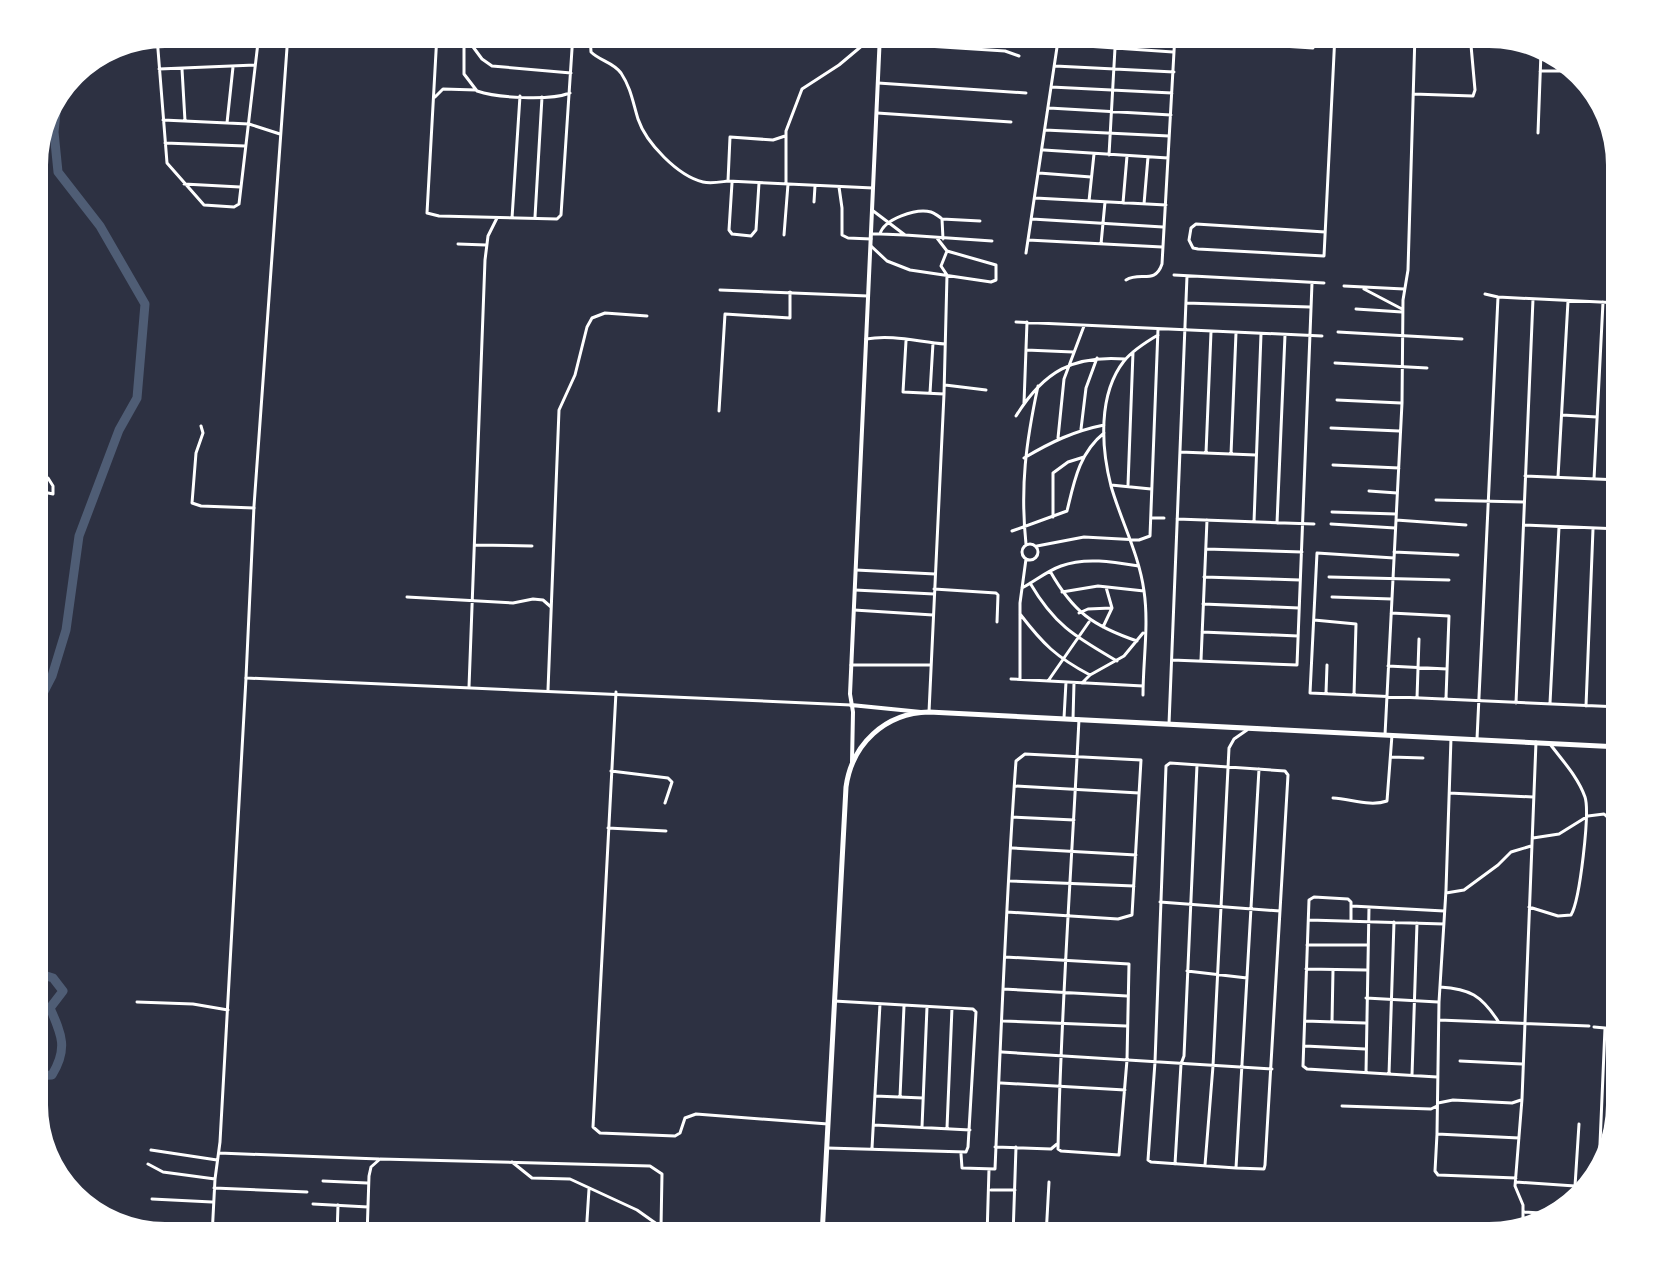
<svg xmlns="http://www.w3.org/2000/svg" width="1654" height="1270" viewBox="0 0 1654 1270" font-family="Literata,serif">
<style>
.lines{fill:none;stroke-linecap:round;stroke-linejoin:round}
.river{stroke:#4f5d75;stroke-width:9}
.minor{stroke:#fff;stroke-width:3}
.tertiary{stroke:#fff;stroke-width:3}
.secondary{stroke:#fff;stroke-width:4}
.trunk{stroke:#fff;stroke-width:5}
</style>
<rect width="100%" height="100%" fill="#2d3142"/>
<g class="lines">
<!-- river -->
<path class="river" d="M34 711 52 676 66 630 79 536 119 430 137 398 145 304 100 226 58 172 54 132 56 112
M34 831 40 816 34 788
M34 1076 52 1075C68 1049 62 1035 50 1008L63 991 53 978 34 972"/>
<!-- minor -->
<path class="minor" d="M437 34 427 213 439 216 557 219 561 215 573 34
M464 34V74L477 91C498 98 549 101 570 93
M590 34 591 52C600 61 613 62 621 73 631 88 633 103 638 119 646 143 678 176 703 182 711 184 720 182 728 181L873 188
M1226 34 1227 40 1233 43 1313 48
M465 36 482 59 492 66 571 73
M157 37 167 163 204 205 234 207 239 204 259 34
M880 43 1005 51 1019 56
M1057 44 1173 52
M158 46 258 43
M1090 46 1092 34
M1055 66 1174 72
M159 69 255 65
M182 69 185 121
M1540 71H1561
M878 83 1026 93
M1051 87 1172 93
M1413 94 1473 96 1475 90 1470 34
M435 97 443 89 476 90
M1049 108 1171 115
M877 113 1011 122
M163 120 249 124 280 134
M227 123 233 67
M1602 125 1611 126
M1045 130 1169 136
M1538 133 1541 52
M165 143 245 146
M1044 150 1168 158
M1109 155 1115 48
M1039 173 1091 177
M728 181 730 137 773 140 785 136
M732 183 729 230 732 234 751 236 756 230 759 183
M184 184 240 187
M786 184V131L802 89 839 65 876 34
M839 187 842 208V235L848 238 871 239
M1035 198 1166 205
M1089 201 1094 154
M814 202 815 186
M1123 203 1127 156
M1144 204 1148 157
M872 210 905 235 992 241
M535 217 542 97
M512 218 520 96
M942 219 980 221
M1032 219 1163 227
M1325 232 1196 224 1191 228 1189 240 1193 248 1198 249 1324 256 1335 34
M873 234H880C884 219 916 208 931 212 934 213 940 217 942 219L943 239
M881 234 905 235
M784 235 788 184
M1028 240 1162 247
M458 244 486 245
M1101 244 1105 202
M871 246 887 261 910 270 991 282 996 280V265L947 251
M1026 253 1059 34
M1174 275 1324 283
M1126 280C1140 271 1155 285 1162 264L1175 34
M1344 286 1404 289
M1364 289 1402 309
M720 290 868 296
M1485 294 1498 297 1620 303
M1186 303 1310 307
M1356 309 1402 312
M1016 322 1322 336
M1338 332 1462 339
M866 339C892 334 919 342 945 344
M906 341 903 392 944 394
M1026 350 1073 352
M1335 363 1427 368
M945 385 986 390
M930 393 933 343
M1337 400 1401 403
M1024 403 1027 322
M719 411 725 314 790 318V292
M1562 415 1597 417
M1016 416C1044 371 1073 355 1125 359
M201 426 203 433 196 453 192 503 201 506 254 508
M1331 428 1399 431
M1081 429 1086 388 1097 358
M1058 438 1064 379 1084 326
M1180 452 1256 455
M1206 453 1211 332
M1231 454 1236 333
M1024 458C1051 442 1074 431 1104 425
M1333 465 1399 468
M1525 476 1620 480
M1558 477 1568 301
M1594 479 1603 302
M1111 485 1151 489
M1128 485 1133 352
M34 490 53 494V486L48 478
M1369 491 1397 493
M1436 500 1524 502
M1332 512 1396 514
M1053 517V473L1068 462 1084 457
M1151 518H1164
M1177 519 1314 524
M1396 520 1466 525
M1254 522 1261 334
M1277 523 1285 335
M1331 524 1395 528
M1524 525 1620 529
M1012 531 1067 511C1074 482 1079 453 1104 433
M1022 552a8 8 0 1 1 16 0a8 8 0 1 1-16 0Z
M1026 544C1020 487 1026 442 1038 386
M475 545 532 546
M1037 546 1084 537 1139 540 1150 536 1158 329
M1206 549 1302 552
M1394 552 1458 555
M1394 558 1317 553 1310 693 1620 707
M856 570 935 574
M1050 571C1073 612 1093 626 1137 641
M1204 577 1300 580
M1329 577 1449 580
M1030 583C1055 626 1076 637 1117 661
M1022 588C1035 581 1047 571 1061 566 1085 557 1114 562 1138 566
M934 589 996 593 998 595 997 622
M855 590 934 594
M1062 592 1098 586 1144 591
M407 597 513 603 533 599 543 600 551 607
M1332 597 1392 599
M1203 604 1299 608
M854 610 933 615
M1079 613 1088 609 1111 608
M1391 613 1449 616 1446 698
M1020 614C1043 644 1056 657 1090 675
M1314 620 1356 624 1354 695
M1103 627 1112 608 1106 587
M1202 632 1298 636
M1172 660 1297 665 1312 283
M1201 660 1207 520
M851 665H931
M1388 666 1447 669
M1011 679 1143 686
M1020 679V603L1026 559
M1048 681 1089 622
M1082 683 1090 675 1124 656 1143 633
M469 687 485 260 488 236 497 218
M548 690 559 410 575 375 587 327 592 318 605 313 647 316
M616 692 593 1127 600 1133 675 1136 680 1133 685 1118 696 1114 828 1124
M1326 693 1327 665
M1143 695C1143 661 1149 625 1144 591 1139 554 1121 521 1111 486 1101 447 1098 394 1124 361 1133 350 1146 342 1158 335
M1417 698 1419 639
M1516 703 1533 299
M1550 703 1559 527
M1586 706 1593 529
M929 712 944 394 947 275 941 266 947 251 937 238
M1064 718 1066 682
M1073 719 1074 683
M1169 724 1187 276
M1385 735 1402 403 1403 300 1408 270 1415 34
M1451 738 1446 890 1439 1002 1437 1134 1519 1138
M1477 739 1498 297
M1391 757 1423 758
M611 771 668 778 672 782 665 803
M1015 786 1139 793
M1449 793 1533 797
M1333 798C1351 799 1370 807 1387 801L1392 735
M1012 817 1074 820
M608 828 666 831
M1533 838 1559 834 1588 816 1604 814 1617 826
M1012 848 1136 855
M1616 855 1620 704
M1620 855H1616L1614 920 1620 925
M1010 881 1134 886
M1446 893 1464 890 1498 865 1511 852 1531 846
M1160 902 1280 911
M1352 906 1444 911
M1529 907 1558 916 1571 915C1580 900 1590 812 1585 797 1578 777 1562 760 1550 744
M1351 919V902L1348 899 1314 897 1309 900 1303 1066 1307 1069 1437 1077
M1309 920 1444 924
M1307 945H1367
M1005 957 1129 964 1127 1060 1119 1155 1061 1151 1058 1149C1061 1005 1072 862 1079 719
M1306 969 1366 970
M1187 971 1247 978
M1440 987C1470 989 1481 995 1498 1021
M1003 989 1127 996
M1608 995 1620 996
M1366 998 1438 1002
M137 1002 193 1004 228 1010
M1439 1020 1589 1026
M1003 1021 1126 1026
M1305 1021 1365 1023
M1332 1022 1333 970
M1594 1027 1605 1028
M1305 1046 1365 1049
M1002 1052 1272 1069
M1460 1061 1522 1064
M1366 1073 1369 907
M1389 1074 1394 922
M1412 1075 1417 923
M1001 1083 1125 1090
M875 1096 923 1098
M900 1097 904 1006
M1438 1103 1453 1100 1512 1103 1521 1100
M1342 1106 1431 1109 1437 1106
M874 1125 970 1130
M922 1127 927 1007
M947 1128 952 1008
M1437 1134 1435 1171 1438 1175 1516 1178
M995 1147 1051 1149 1057 1144
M827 1148 966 1152 968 1147 976 1012 973 1009 834 1001
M872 1148 880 1004
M151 1150 217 1160
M219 1153 379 1159
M961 1154 962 1168 995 1169C1001 1033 1006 897 1016 761L1025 754 1141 760 1132 915 1118 919 1007 912
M512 1162 532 1178 570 1179 637 1210 661 1227 662 1236
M148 1164 163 1172 215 1179
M1175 1164 1181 1064 1184 1056 1197 765
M1205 1165 1213 1066 1229 748 1234 739 1247 730
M1599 1167 1605 1028 1620 1030
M1236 1168 1264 1169 1265 1165 1288 775 1285 771 1170 763 1166 766 1155 1062 1148 1160 1151 1162 1236 1168 1259 769
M323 1181 367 1183
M1516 1182 1575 1186 1579 1124
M214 1188 307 1192
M991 1190H1015
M152 1199 212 1202
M1574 1200 1575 1186H1591
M313 1204 368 1207
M1524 1212 1557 1214
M212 1228 337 1231
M1523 1228V1205L1515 1186 1522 1099 1536 742
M212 1236 215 1179 220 1142 246 678
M337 1236 338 1205
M367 1236 369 1176 371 1167 380 1159 650 1166 662 1174 661 1227
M586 1236 589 1189
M987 1236 989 1169
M1013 1236 1016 1147
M1046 1236 1049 1182"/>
<!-- tertiary -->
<path class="tertiary" d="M288 34 254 506 246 678 851 705"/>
<!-- secondary -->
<path class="secondary" d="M851 705 921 712
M852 762 853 712 850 694 880 34"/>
<!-- trunk -->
<path class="trunk" d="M822 1236 846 787C852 744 885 713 929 712L1620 747"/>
</g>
<!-- crop -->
<path d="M0 0H1654V1270H0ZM165 48H1489A117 117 0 0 1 1606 165V1105A117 117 0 0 1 1489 1222H165A117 117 0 0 1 48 1105V165A117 117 0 0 1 165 48Z" fill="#fff" fill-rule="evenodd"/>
</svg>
